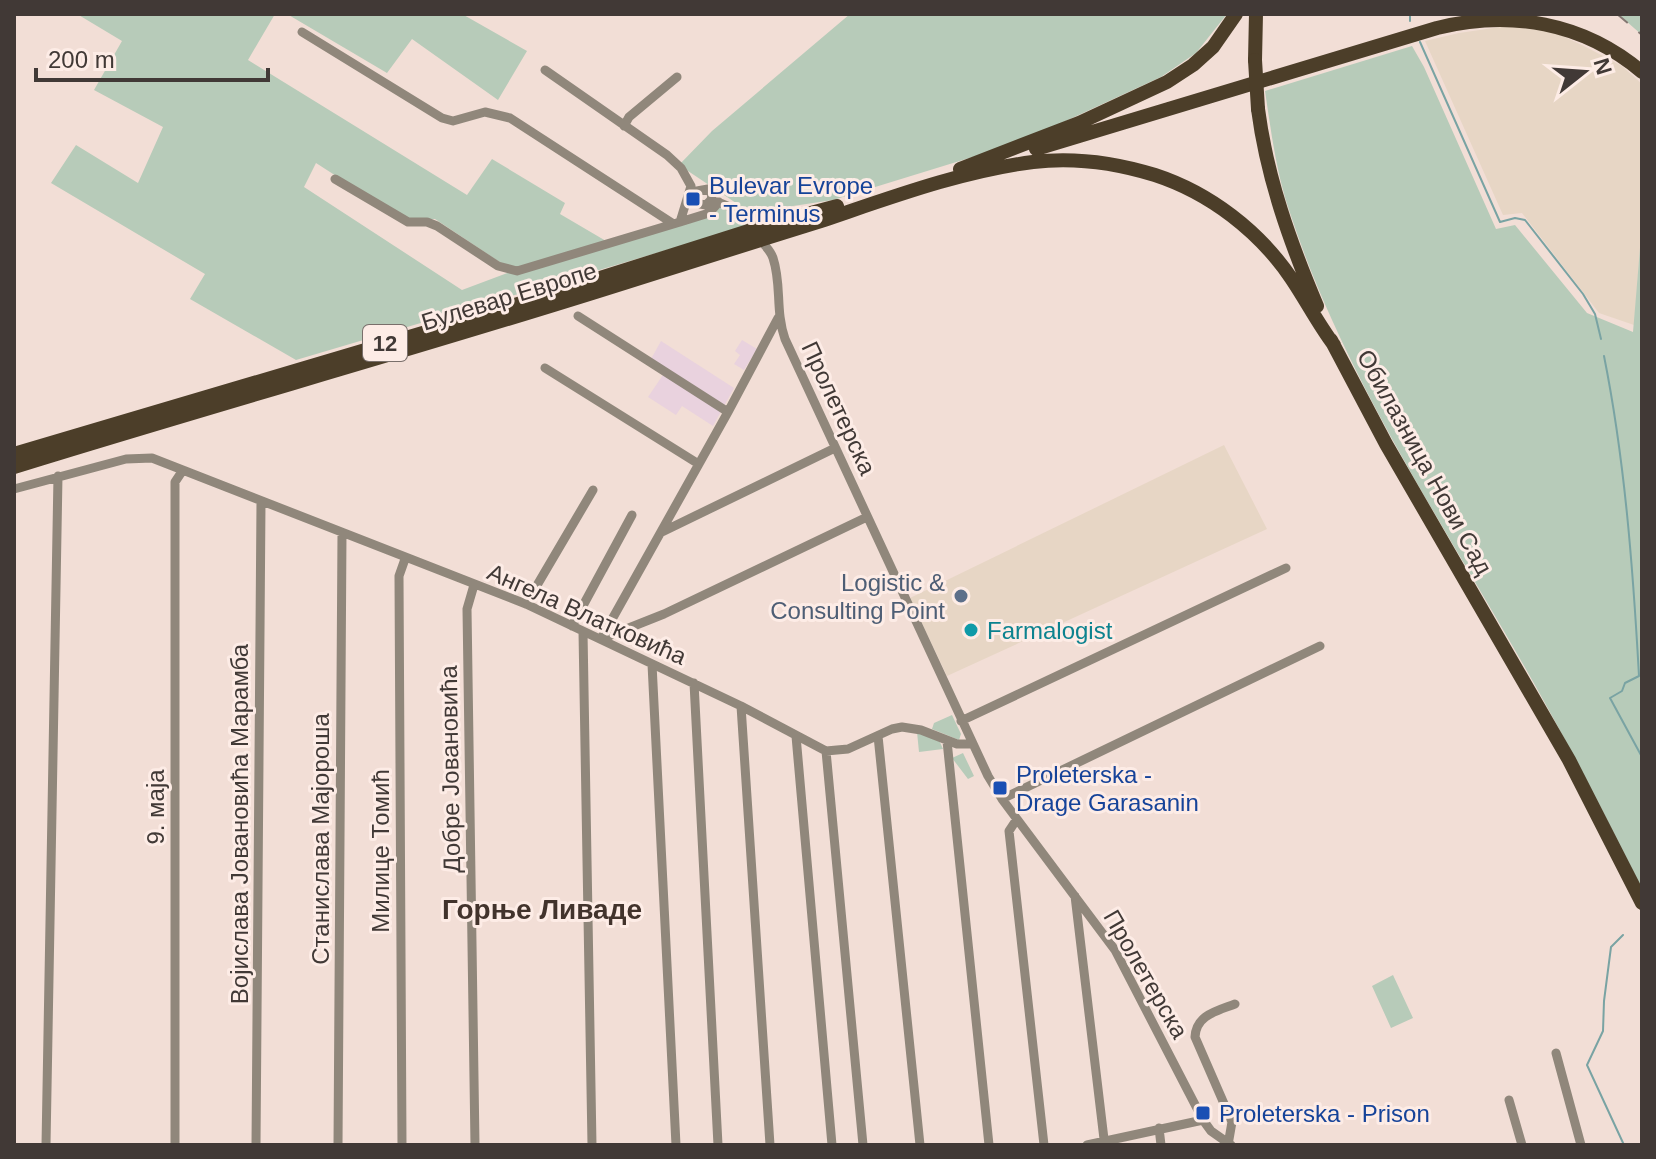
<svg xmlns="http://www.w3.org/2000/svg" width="1656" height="1159" viewBox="0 0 1656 1159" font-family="Helvetica,sans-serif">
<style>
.commercial{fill:#e9d2de}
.industrial{fill:#e7d6c5}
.green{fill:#b7cbb9;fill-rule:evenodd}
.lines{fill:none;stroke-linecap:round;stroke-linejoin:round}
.stream{stroke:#79a3a3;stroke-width:2}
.street{stroke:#90877b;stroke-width:9}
.primary{stroke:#4c3e29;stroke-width:14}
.rail{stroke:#837772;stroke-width:2;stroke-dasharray:14 14;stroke-linecap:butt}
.primary-bridge{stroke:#4c3e29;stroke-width:14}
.transit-dot{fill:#1a4fb4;stroke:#fdece6;stroke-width:3}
.service-dot{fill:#5c6f8a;stroke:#fdece6;stroke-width:3}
.culture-dot{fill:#0f9aa8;stroke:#fdece6;stroke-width:3}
.labels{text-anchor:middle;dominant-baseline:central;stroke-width:6;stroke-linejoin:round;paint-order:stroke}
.shield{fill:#fdece6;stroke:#796f6b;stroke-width:2}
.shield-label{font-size:22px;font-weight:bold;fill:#413936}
.transit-label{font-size:24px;fill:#164399;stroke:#fdece6;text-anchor:start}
.street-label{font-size:24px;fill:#413936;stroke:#fdece6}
.service-label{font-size:24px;fill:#4e5e75;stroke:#fdece6;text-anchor:end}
.culture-label{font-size:24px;fill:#0d838f;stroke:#fdece6;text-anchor:start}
.quarter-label{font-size:28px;font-weight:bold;fill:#42332c;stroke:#fdece6}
</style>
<rect width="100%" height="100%" fill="#f2ded6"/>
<!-- commercial -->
<path class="commercial" d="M742 340 757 349 744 370 734 364 740 355 735 351Z
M661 341 734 388 713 426 682 406 676 415 648 397 667 369 651 359Z"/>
<!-- industrial -->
<path class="industrial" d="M1514 25 1556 33 1584 46 1622 66 1642 84V224L1634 325 1599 313 1522 213 1503 215 1425 41 1459 33Z
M1224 445 1267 529 947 676 910 598Z"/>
<!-- green -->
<path class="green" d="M77 14H275L248 60 467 195 492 159 565 203 560 214 606 241 736 203 679 165 712 131 850 14H1227L1196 53 1161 77 1018 143 833 200 793 206 770 218 756 217 751 225 296 360 190 299 205 274 51 183 76 145 138 183 163 127 94 90 122 41ZM316 163 403 219H435L513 271 462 290 304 187Z
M287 14H462L527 51 498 100 412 39 387 73Z
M1618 14H1642V35Z
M1412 46 1424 67 1496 229 1515 225 1587 313 1633 332 1642 224V889C1611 827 1580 766 1546 705 1457 543 1347 388 1289 210 1276 171 1271 131 1265 91Z
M952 715 961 734 959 740 932 729 934 723Z
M917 732 939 740 943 749 919 752Z
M963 753 974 776 968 779 952 758Z
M1393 975 1413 1018 1391 1028 1372 986Z"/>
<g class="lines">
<!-- stream -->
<path class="stream" d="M1410 14V21
M1420 42 1500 222 1515 218 1525 220 1583 294 1595 314 1601 339
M1604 356C1625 461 1633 569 1639 676L1625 683 1622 691 1610 698 1642 757
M1623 935 1611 947 1604 1001 1603 1031 1587 1065 1624 1145"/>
<!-- street -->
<path class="street" d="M302 32 442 118 453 121 485 112 510 118 672 223
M624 126 629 117 677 77
M335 179 408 222H427L437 226 498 266 517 271 680 222 691 186 681 168 667 155 545 70
M711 200 712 195 708 189 697 191 696 199 700 204 706 205 711 200C735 207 747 215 759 237 763 245 770 249 773 258 782 285 775 310 785 339L988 776 1002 799 1115 950 1203 1120 1211 1131 1231 1145
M680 222 709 213 719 202
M578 316 728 412
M545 368 697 463
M14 489 126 459 152 458 526 604 741 706 826 751 848 749 892 729 902 727 921 730 957 744H972
M662 532 835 448
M474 585 467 609 475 1145
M526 604 593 490
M572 626 632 515
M583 632 592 1145
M601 639 728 412 778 318
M601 639 664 614 867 517
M652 664 676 1145
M694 683 718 1145
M741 706 770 1145
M961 721 1286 568
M796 736 832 1145
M878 736 920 1145
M947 741 989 1145
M826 751 863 1145
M1002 799 1320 646
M1017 819 1009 831 1044 1145
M1075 896 1104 1139
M1556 1053 1581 1145
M1509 1100 1522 1145
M1159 1128 1161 1145
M46 1145 58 476
M175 1145V482L183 470
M256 1145 261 502
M338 1145 342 533
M402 1145 399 576 405 559
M1087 1145 1203 1120
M1228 1145 1232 1122 1195 1037C1196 1015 1217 1011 1235 1004"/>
<!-- primary -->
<path class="primary" d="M1255 60 1256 14
M1258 109C1267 178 1290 242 1317 306
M1036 149 1437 28C1510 10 1583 22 1642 72
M960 169 1079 123 1167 82 1193 65 1213 47 1236 14
M1331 340 1386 444 1569 760 1642 903
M14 454 480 316 777 222 837 206
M14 467C217 404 422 347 624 283 691 262 758 241 824 220 892 197 962 171 1033 162 1074 157 1116 163 1155 175 1210 193 1259 231 1291 278 1306 300 1318 324 1334 345"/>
<!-- rail -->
<path class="rail" d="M1617 14 1642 35"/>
<!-- primary-bridge -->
<path class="primary-bridge" d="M1255 60 1258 109"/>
</g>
<!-- markers -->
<g class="transit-dot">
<rect x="685" y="191" width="16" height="16" rx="4"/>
<rect x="992" y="780" width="16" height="16" rx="4"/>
<rect x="1195" y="1105" width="16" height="16" rx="4"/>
</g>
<circle class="service-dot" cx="961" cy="596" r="8"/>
<circle class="culture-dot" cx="971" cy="630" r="8"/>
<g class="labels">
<!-- shield labels -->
<rect class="shield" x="363" y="325" width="44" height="36" rx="6"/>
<g class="shield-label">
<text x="385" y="343">12</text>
</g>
<!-- transit labels -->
<g class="transit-label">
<text x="709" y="185">Bulevar Evrope<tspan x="709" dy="28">- Terminus</tspan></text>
<text x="1016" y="774">Proleterska -<tspan x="1016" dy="28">Drage Garasanin</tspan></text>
<text x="1219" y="1113">Proleterska - Prison</text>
</g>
<!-- street labels -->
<g class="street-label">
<text transform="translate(509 296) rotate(-17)">Булевар Европе</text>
<text transform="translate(839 408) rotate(65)">Пролетерска</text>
<text transform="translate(1425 462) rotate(61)">Обилазница Нови Сад</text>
<text transform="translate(587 614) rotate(24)">Ангела Влатковића</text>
<text transform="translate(450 769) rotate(-91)">Добре Јовановића</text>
<text transform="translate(155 807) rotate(-90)">9. маја</text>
<text transform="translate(239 824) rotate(-90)">Војислава Јовановића Марамба</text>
<text transform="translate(320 839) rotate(-90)">Станислава Мајороша</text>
<text transform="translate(380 851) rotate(-90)">Милице Томић</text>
<text transform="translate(1146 974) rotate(60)">Пролетерска</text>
</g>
<!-- service labels -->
<g class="service-label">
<text x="945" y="582">Logistic &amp;<tspan x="945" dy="28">Consulting Point</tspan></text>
</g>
<!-- culture labels -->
<g class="culture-label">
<text x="987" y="630">Farmalogist</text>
</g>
<!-- quarter labels -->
<g class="quarter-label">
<text x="542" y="909">Горње Ливаде</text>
</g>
</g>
<!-- border -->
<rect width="1656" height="1159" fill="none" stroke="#413936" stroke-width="32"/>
<!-- north arrow -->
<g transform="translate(1584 72) rotate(73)" stroke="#fdece6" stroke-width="6" paint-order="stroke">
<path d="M0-6L14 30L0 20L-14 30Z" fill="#413936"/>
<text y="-12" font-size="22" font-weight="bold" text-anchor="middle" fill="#413936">N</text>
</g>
<!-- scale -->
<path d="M36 68v12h232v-12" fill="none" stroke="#413936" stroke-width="4"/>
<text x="48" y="68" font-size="24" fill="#413936" stroke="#fdece6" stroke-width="6" paint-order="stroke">200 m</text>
</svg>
